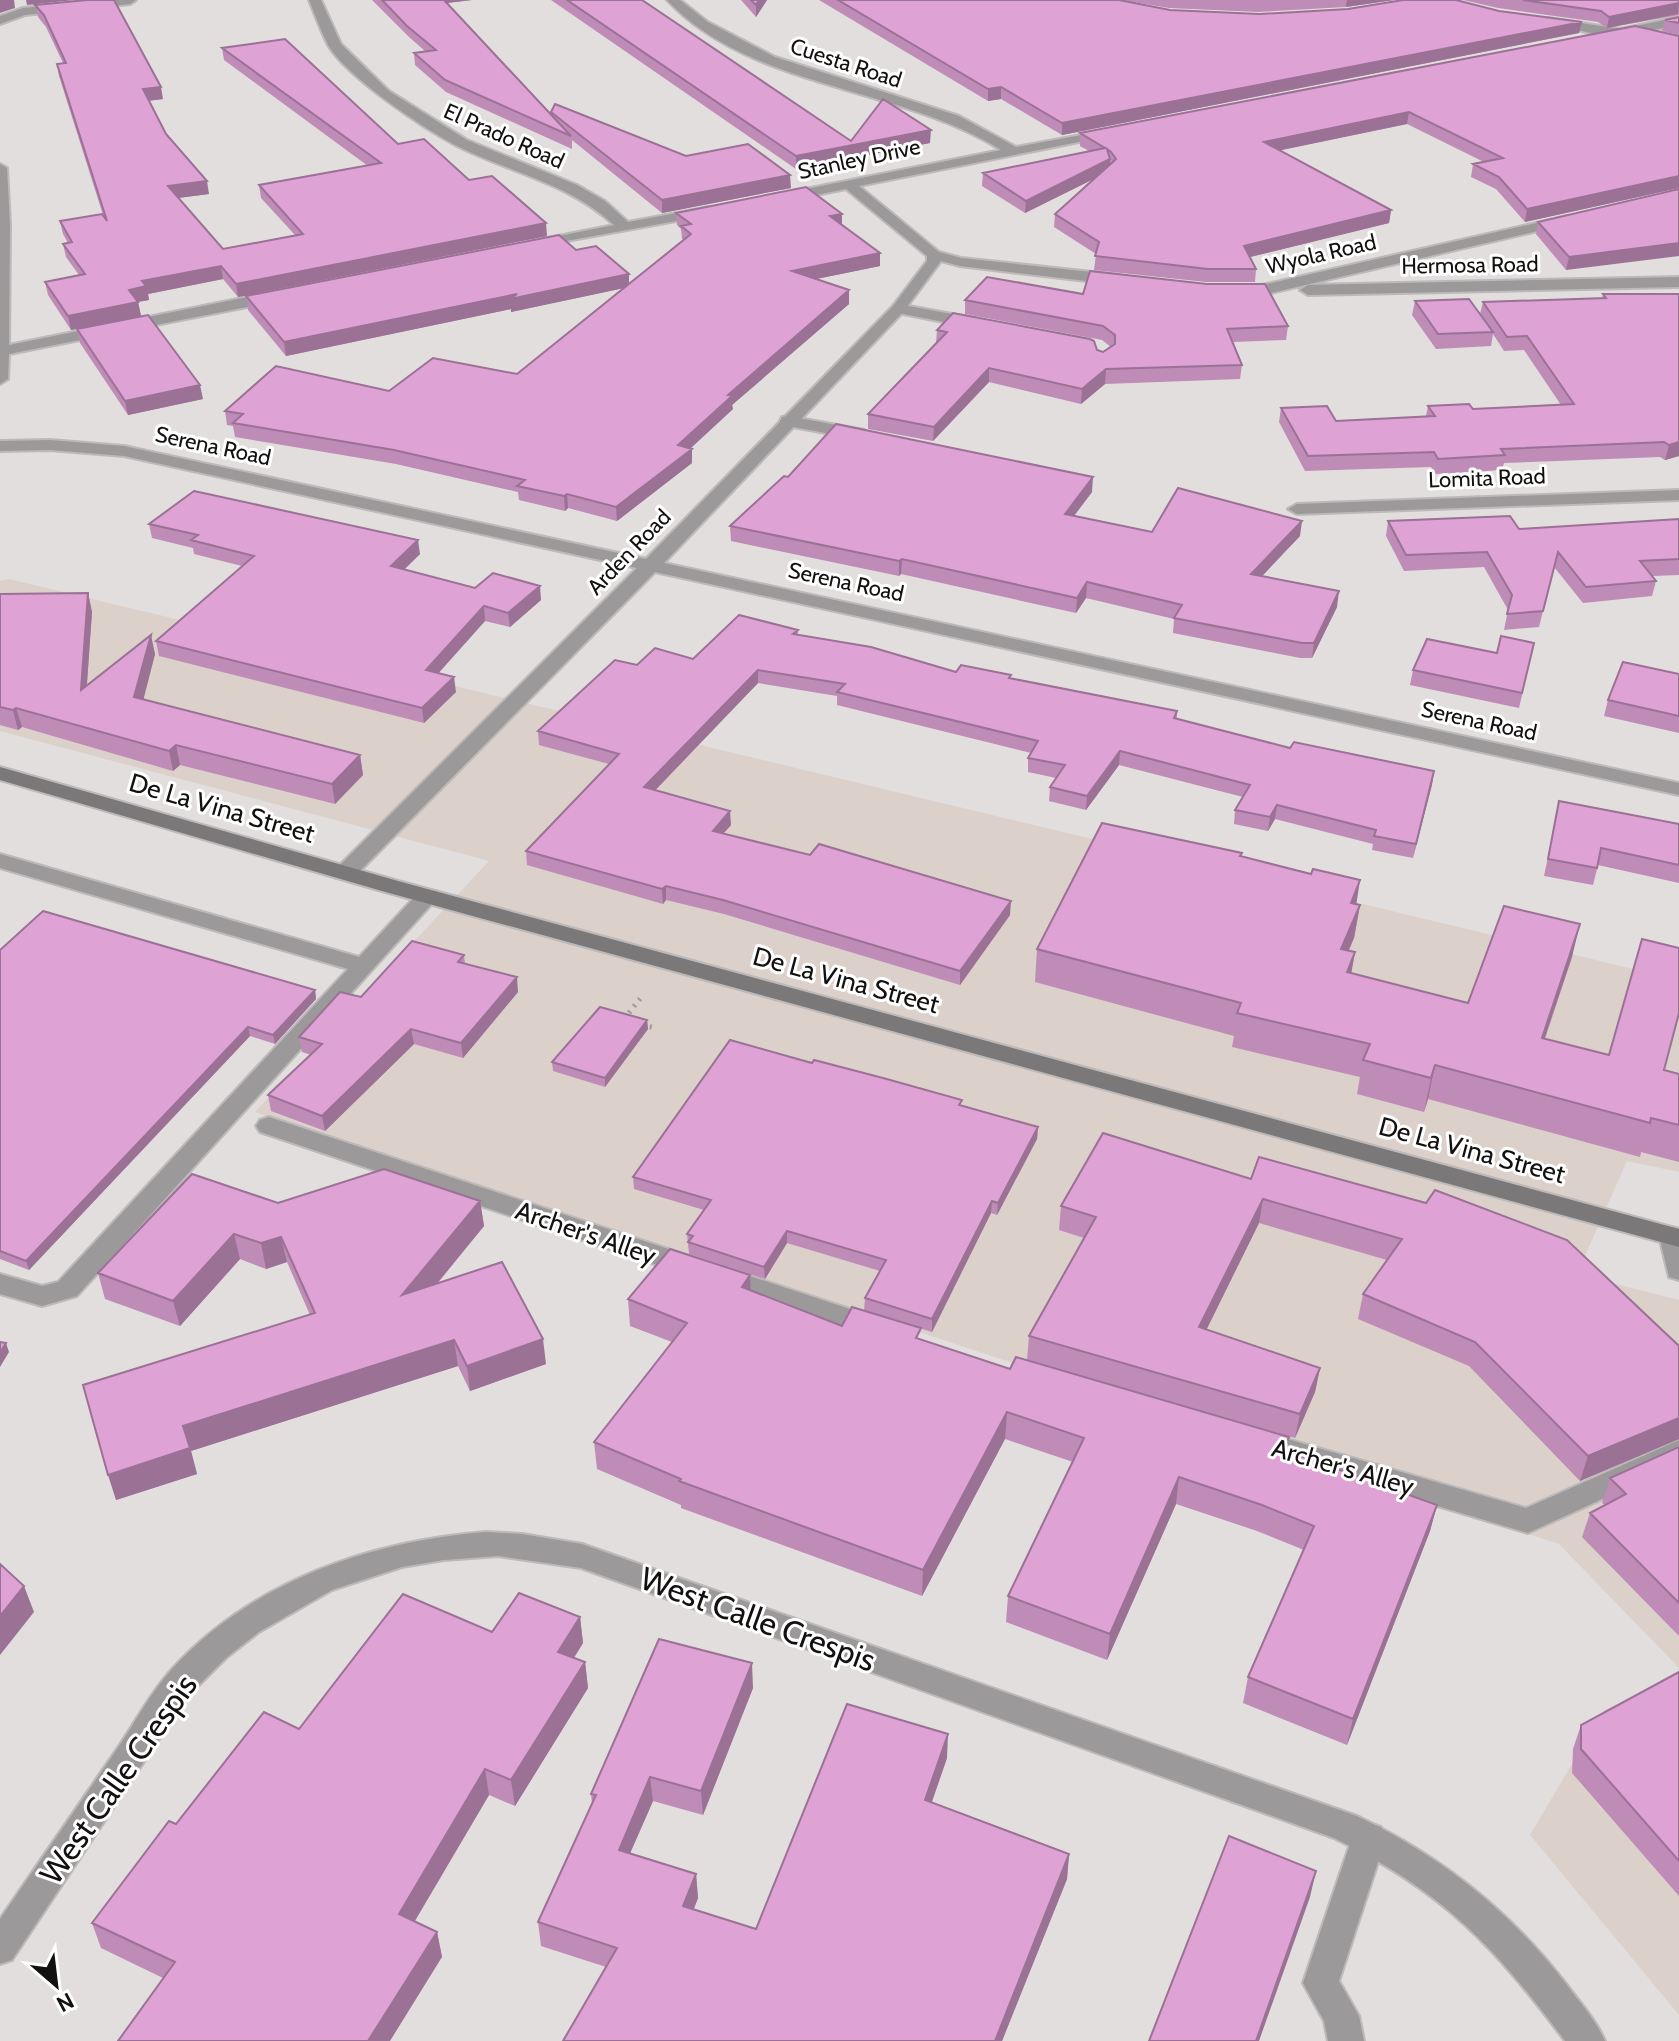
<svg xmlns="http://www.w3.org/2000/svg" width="1679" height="2041" viewBox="0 0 1679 2041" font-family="Cabin,sans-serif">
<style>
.built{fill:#dcd0cb}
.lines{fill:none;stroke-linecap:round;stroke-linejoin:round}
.lane-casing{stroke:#bdb9b8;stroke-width:4}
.street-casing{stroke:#bdb9b8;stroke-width:4}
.secondary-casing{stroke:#bdb9b8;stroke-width:4}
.path{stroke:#9e9b9a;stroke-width:5;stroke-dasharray:2 6;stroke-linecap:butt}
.lane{fill:#9b999a;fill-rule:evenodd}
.street{fill:#9b999a;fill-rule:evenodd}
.secondary{fill:#7a7878;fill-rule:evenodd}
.wall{fill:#bf8bb7}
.shaded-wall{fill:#9b7195}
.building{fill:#dea2d5;stroke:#9b7195;stroke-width:2}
.labels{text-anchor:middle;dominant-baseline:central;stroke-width:6;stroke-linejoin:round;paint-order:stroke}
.far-street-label{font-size:22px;fill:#121110;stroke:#fff}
.street-label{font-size:26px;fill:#121110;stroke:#fff}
.near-street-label{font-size:32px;fill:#121110;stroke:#fff}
</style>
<rect width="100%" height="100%" fill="#e2dedd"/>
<!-- built -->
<path class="built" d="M9 579 1679 980V1172L1627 1161 1577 1274 1679 1300V1668L1559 1544 255 1112 489 861 0 731V581Z
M1679 1675V2015L1530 1835 1604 1710Z"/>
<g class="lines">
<defs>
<path id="lane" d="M898 304 979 319 987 324 979 329 893 312V306Z
M788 416 864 430 873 435 864 440 782 425 780 421 782 417Z
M0 854 359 957 420 891H436L439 896 77 1296 42 1306 0 1294V1274L42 1286 58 1282 348 969 0 868Z
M269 1117 886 1321 890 1328 886 1335 876 1338 866 1335 260 1132 256 1126 260 1120Z
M1256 1430 1526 1508 1679 1440V1464L1528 1533 1246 1449 1241 1441 1246 1433Z
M1369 1823 1381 1827 1386 1838 1339 1981 1359 2016 1364 2041H1328L1324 2021 1303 1983 1352 1838 1357 1827Z"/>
<path id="street" d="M98 0H136L130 4 25 15 0 24V16L23 8Z
M309 0H321L341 44 389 91 467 140 577 185 605 201 628 222 709 207 716 211 709 215 528 248V242L614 225C569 183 511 173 457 146 423 128 347 77 328 45 321 31 315 15 309 0Z
M667 0H680L708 22 775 57 959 116 1016 147 1114 129 1116 132 1109 136 859 186 939 252 961 258 1120 275 1128 280 1120 285 960 266 941 261 903 312 664 563 1679 783V795L655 572 353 878H337L334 873 337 868 637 568 124 456 50 450 0 451V441L50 440 124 446 646 559 893 306 927 261V256L846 189 781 202 774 198 776 195 1001 150C900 86 750 89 667 0Z
M1679 17V25L1642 32 1679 37V45L1613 38 1542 22 1548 18 1621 29Z
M0 164 7 168 10 225 9 345 277 291 285 296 277 301 9 354 8 379 0 384Z
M1567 216 1574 220 1572 223 1262 295 1236 296 1228 291 1236 286 1262 285Z
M1679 277V287L1308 295 1300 290 1308 285Z
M1679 490V500L1297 514 1288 509 1297 504Z
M1672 1227 1679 1229V1280L1669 1277 1659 1236 1663 1229Z
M486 1532 522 1534 582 1544 1357 1816C1442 1857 1509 1910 1567 1985 1580 2003 1596 2020 1605 2041H1565C1493 1945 1444 1892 1334 1838L581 1568 498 1556 444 1560 402 1567 332 1590 259 1632 226 1658 187 1697 12 1960 0 1964V1919C39 1862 78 1806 117 1749 135 1723 150 1693 172 1669 253 1581 370 1541 486 1532Z"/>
<path id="secondary" d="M0 767 398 881 1679 1229V1247L382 891 0 780Z"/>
</defs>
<!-- lane casing -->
<use href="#lane" class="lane-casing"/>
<!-- street casing -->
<use href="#street" class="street-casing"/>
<!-- secondary casing -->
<use href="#secondary" class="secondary-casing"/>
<!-- path -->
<path class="path" d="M624 1019 643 995
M642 1025 655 1028"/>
<!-- lane -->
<use href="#lane" class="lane"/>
<!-- street -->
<use href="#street" class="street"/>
<!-- secondary -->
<use href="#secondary" class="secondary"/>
</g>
<!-- wall -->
<path class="wall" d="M372 0H472L447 3 551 115V112L686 156 791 188 662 213 572 140V149L446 92 415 65 414 53 425 51 409 37Z
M551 0H642L851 141 930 143 796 169Z
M741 0H767L756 17Z
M819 0H1394L1346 7 1258 12 1169 8 1121 0 1170 10 1259 14 1499 11 1582 22 1579 33 1062 135 1001 99 988 101Z
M1463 0H1679V15L1607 28 1598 22 1498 8Z
M35 5 163 99 149 101 166 134 209 194 178 198 223 249 295 235 261 198 259 185 368 166 224 60 222 48 398 144 469 180 547 236 238 297 223 279 148 294 149 300 138 302 141 316 71 330 48 295 45 282 79 275 66 257 63 244 68 243 63 234 60 221 104 218 59 76 57 64 63 63 46 27 38 17Z
M1679 17V35L1662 31 1665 20Z
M1679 36V188L1525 222 1496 189 1471 177 1473 164 1484 162 1407 124 1280 150 1391 210 1389 223 1250 257 1256 269 1255 282H1206L1094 270 1096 254 1054 227 1055 214 1093 179 1025 213 982 186 983 173 1089 151 1080 146V133Z
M1679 189 1566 270 1536 234 1538 222Z
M676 213 842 225 880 266 816 279 849 290V304L732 405 733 409 691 448 692 449V463L617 521 568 508 565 511 519 500 518 492 396 464 235 437 233 426 227 425 225 411 517 374 624 288 511 312V309L286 356 248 310 246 296 576 250 629 284 684 240 682 239 681 229 677 225Z
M1083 294 1288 326 1286 340 1233 342 1242 365 1240 379 1105 384 1081 404 989 382 933 441 868 429V414L936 343 937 330 1097 350 1103 352 1111 347 1102 340 965 314V300Z
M1603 294H1679V456L1665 460 1660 457 1504 463 1502 470 1436 474 1431 467 1305 471 1279 422 1281 408 1336 421 1426 416 1428 406 1473 409 1561 405 1524 350 1504 351 1493 334 1491 346 1436 349 1412 315 1415 301 1480 314 1483 302 1602 298Z
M77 329 203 399 128 415 80 343Z
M788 477 1092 492 1074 516 1152 532 1300 536 1261 576 1337 607 1312 658H1300L1173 633 1174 619 1086 598 1076 613 901 574 899 576 731 541 730 526Z
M1679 519V575L1652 576 1656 581 1652 596 1583 603 1554 567 1539 627 1504 630 1508 610 1484 567 1404 571 1386 536 1388 521 1519 529Z
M149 524 420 554 405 569 475 588 541 600 510 627 485 621 438 673 456 692 424 723 159 656 156 641 242 566 194 554 193 548 152 538Z
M88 593 92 612 87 685 155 654 143 699 360 755 363 775 335 804 180 765 173 771 22 727 18 730 0 725V594Z
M798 630V635L956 672 1011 678 1177 711V719L1290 748 1434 771 1413 858 1372 850 1373 844 1275 819 1268 831 1234 824 1235 810 1243 797 1119 765 1086 810 1049 801 1050 787 1056 778 1028 772V758L1031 753 837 705V696L758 683 655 790 731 825 723 834 1010 915 960 985 724 914 666 900 663 904 527 865 526 851 609 764 539 745 538 731 637 665 693 659Z
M1534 643 1519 708 1410 685 1413 670 1497 653Z
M1679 674V733L1604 716 1608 700Z
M1556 818 1679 824V883L1598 865 1593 885 1544 876Z
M1242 853 1241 857 1360 905 1354 938 1348 951 1355 952 1351 973 1468 1003 1572 957 1545 1039 1679 1074V1162L1641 1152 1640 1157 1428 1099 1424 1112 1357 1094 1360 1077 1232 1047 1234 1036 1035 982 1037 949Z
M0 950 315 990 316 999 275 1044 250 1036 29 1270 0 1259Z
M464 955 465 963 518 992 463 1058 414 1044 325 1131 271 1111 268 1095 311 1055 302 1052 299 1037 361 997Z
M647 1020 648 1029 605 1087 553 1071 552 1062Z
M962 1105 1038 1127 1037 1139 997 1215 991 1213 932 1332 864 1311 865 1298 880 1271 787 1243 765 1279 689 1254 687 1234 704 1210 634 1189 633 1177Z
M1251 1179 1679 1346V1439L1580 1481 1469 1366 1358 1319 1363 1294 1387 1260 1259 1223 1206 1330 1320 1368 1315 1392 1295 1438 1075 1374 1437 1505 1430 1531 1347 1745 1243 1703 1248 1677 1304 1550 1257 1531 1176 1504 1107 1660 1006 1622 1008 1596 1073 1462 1005 1439 922 1596 681 1508V1505L597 1469 594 1442 672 1342 630 1326 628 1299 751 1290 842 1326 920 1340 1010 1369 1027 1360 1029 1336 1084 1238 1059 1230 1061 1206Z
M480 1201 484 1226 437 1284 546 1364 470 1391 458 1366 191 1451 197 1474 116 1500 310 1315 287 1262 266 1269 240 1259 180 1326 105 1299 98 1273 278 1203Z
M1679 1447V1636L1582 1537 1590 1513 1605 1505 1602 1503 1610 1478Z
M580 1617 583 1643 574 1658 585 1662 588 1688 515 1806 489 1795 415 1921 437 1932 442 1957 163 1978 101 1948 92 1923 176 1824 299 1729 492 1632Z
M1679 1672V1896L1572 1773 1573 1749 1581 1725Z
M753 1688 703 1815 653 1801 630 1853 696 1874 698 1898 694 1909 756 1929 947 1758 931 1803 1069 1854 1067 1879 1002 2041H563L606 1967 541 1946 538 1922 592 1803 591 1794Z"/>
<!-- shaded-wall -->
<path class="shaded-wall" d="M0 0H14L15 8 0 13Z
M26 0H75L27 5Z
M438 0H472L438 4Z
M759 0H767L756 17V5Z
M1347 0H1394L1346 7Z
M1679 3 1678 14 1607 28 1609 17Z
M1582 22 1579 33 1062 135V123Z
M161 87 163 99 145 101 143 89Z
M1001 87V99L988 101V89Z
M1409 112 1407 124 1263 154 1264 142Z
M931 130 930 143 796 169V156Z
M1110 159V171L1025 213 1026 201Z
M790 175 791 188 662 213V200Z
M1679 176V188L1525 222 1527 209Z
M207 181 209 194 170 199 168 186Z
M1391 210 1389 223 1242 259 1244 246Z
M842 214V226L830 216Z
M546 223 547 236 238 297 236 284Z
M1679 243V256L1566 270 1569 257Z
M880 253V266L792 284V271Z
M221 266 223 279 148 294 149 300 131 303 129 290 142 281Z
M629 274V287L511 312V309L286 356 284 342 517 294Z
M849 290V304L732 405 733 409 682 456 692 449V463L617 521 616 507 728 395Z
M138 302 141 316 71 330 68 316Z
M989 368V382L933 441 934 427Z
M1106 369 1105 384 1081 404 1082 389Z
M200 385 203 399 128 415 125 401Z
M1679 442V456L1665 460 1669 445Z
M1093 477 1092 492 1064 529 1065 514Z
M567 494 568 508 565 511 564 496Z
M1302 521 1300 536 1249 590 1251 574Z
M418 540 420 554 393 580 391 566Z
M902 559 901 574 899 576V561Z
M1087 582 1086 598 1076 613 1077 598Z
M540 586 541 600 510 627 508 613Z
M1339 591 1337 607 1312 658 1314 643Z
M88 593 92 612 85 709 81 690Z
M484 606 485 621 428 685 426 670Z
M151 635 155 654 139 717 134 697Z
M758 670V683L645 801 644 787Z
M454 677 456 692 424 723 422 708Z
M16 708 22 727 18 730 13 710Z
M176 745 180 765 173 771 169 751Z
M1120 751 1119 765 1086 810 1087 796Z
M360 755 363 775 335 804 332 784Z
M1434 771 1432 785 1413 858 1416 844Z
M1277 805 1275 819 1268 831 1270 817Z
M730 811 731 825 713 845V831Z
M1360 880 1355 913 1351 903Z
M666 886V900L663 904 662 889Z
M1011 901 1010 915 960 985V971Z
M1360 905 1354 938 1335 983 1341 949Z
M1580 924 1572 957 1533 1072 1542 1038Z
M1355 952 1349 986 1347 972Z
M517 977 518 992 463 1058 461 1043Z
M315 990 316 999 275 1044 273 1035Z
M647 1020 648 1029 605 1087V1078Z
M248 1027 250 1036 29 1270 26 1261Z
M411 1029 414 1044 325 1131 322 1116Z
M1435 1065 1428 1099 1424 1112 1431 1078Z
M1038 1127 1037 1139 997 1215 998 1203Z
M1263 1199 1259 1223 1196 1351 1199 1327Z
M480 1201 484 1226 406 1321 402 1295Z
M992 1201 991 1213 932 1332V1319Z
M787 1231V1243L765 1279 764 1267Z
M234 1234 240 1259 180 1326 173 1301Z
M281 1237 287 1262 266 1269 261 1243Z
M750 1275 751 1301 742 1287Z
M543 1339 546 1364 470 1391 467 1366Z
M454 1340 458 1366 191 1451 197 1474 116 1500 108 1475 183 1426Z
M6 1343 9 1352 0 1367V1353Z
M1320 1368 1315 1392 1295 1438 1300 1414Z
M1007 1412 1005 1439 922 1596 923 1570Z
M1679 1418V1439L1580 1481 1588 1456Z
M1179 1477 1176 1504 1107 1660 1110 1634Z
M1437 1505 1430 1531 1347 1745 1353 1719Z
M24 1586 34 1612 0 1655V1616Z
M580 1617 583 1643 561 1678 558 1652Z
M585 1662 588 1688 515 1806 511 1780Z
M752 1663 753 1688 703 1815 701 1791Z
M948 1734 947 1758 924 1825 925 1800Z
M485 1769 489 1795 404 1939 399 1914Z
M650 1777 653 1801 621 1874 619 1850Z
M1069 1854 1067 1879 1002 2041H995Z
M1316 1871 1310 1897 1259 2041H1256Z
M696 1874 698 1898 685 1930 683 1906Z
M437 1932 442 1957 390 2041H368Z"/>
<!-- building -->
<path class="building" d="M87 0H114L161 87 143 89 166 134 207 181 168 186 223 249 303 234 259 185 381 163 222 48 285 39 398 144 424 139 469 180 492 176 546 223 236 284 221 266 142 281 146 286 129 290 138 302 68 316 45 282 85 274 63 244 72 242 60 221 102 214 107 221 57 64 66 63 44 15 35 5Z
M382 0H444L571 136 445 80 414 53 436 50 407 26Z
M567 0H642L851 141 883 99 931 130 796 156Z
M751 0H759L756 5Z
M838 0H1119L1170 10 1259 14 1348 9 1403 0H1456L1499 11 1582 22 1062 123 1001 87 988 89Z
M1523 0H1679V3L1609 17 1601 11Z
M1679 17V23L1665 20Z
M1635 26 1679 36V176L1527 209 1499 177 1473 164 1503 158 1409 112 1264 142 1391 210 1244 246 1256 269H1208L1095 256 1099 242 1055 214 1116 159 1111 152 1107 149 1110 159 1026 201 983 173 1105 148 1080 133Z
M555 104 686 156 748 144 790 175 662 200 551 112Z
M806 187 842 214 830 216 880 253 792 271 849 290 728 395 732 396 678 445 692 449 616 507 567 494 564 496 517 486 525 480 394 450 233 423 243 414 225 411 276 366 389 391 433 358 517 374 691 234 681 226 691 224 676 213Z
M1679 189V243L1569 257 1538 222Z
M559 235 576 250 596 246 629 274 510 299 517 294 284 342 246 296Z
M1090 271 1207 284H1265L1288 326 1227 329 1242 365 1106 369 1082 389 989 368 934 427 868 414 947 332 937 330 953 313 1090 339 1094 341 1097 350 1103 352 1115 344V335L1103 326 965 300 987 277 1083 294Z
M1603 294H1679V442L1669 445 1664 442 1501 449 1505 455 1438 459 1434 452 1308 456 1281 408 1327 406 1336 421 1435 416 1428 406 1469 404 1473 409 1574 404 1527 336 1507 337 1483 302 1606 298Z
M1469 299 1493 332 1438 334 1415 301Z
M148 315 200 385 125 401 77 329Z
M836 424 1093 477 1065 514 1152 532 1178 488 1302 521 1251 574 1339 591 1314 643H1302L1174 618 1182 605 1087 582 1077 598 902 559 899 561 730 526 784 476 788 477Z
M194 491 418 540 391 566 475 588 493 573 540 586 508 613 484 606 426 670 454 677 422 708 156 641 254 556 191 540 198 535 149 524Z
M1510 516 1519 529 1679 519V559L1640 561 1656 581 1586 587 1558 552 1543 611 1507 614 1512 595 1487 552 1406 555 1388 521Z
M88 593 81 690 151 635 134 697 360 755 332 784 176 745 169 751 16 708 13 710 0 707V594Z
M739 615 798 630 793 634 871 647 956 672 961 665 1011 675 1009 678 1177 711 1174 718 1290 748 1294 742 1434 771 1416 844 1374 836 1376 830 1277 805 1270 817 1235 810 1250 785 1120 751 1087 796 1050 787 1065 765 1028 758 1038 741 837 692 845 684 758 670 644 787 730 811 713 831 810 855 819 844 1011 901 960 971 723 900 666 886 662 889 526 851 619 754 538 731 615 660 637 665 655 648 693 659Z
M1501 636 1534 643 1522 693 1413 670 1427 639 1497 653Z
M1623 662 1679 674V716L1608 700Z
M1559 801 1679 824V865L1601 848 1597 868 1548 859Z
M1102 823 1242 853 1240 856 1311 874 1313 869 1360 880 1351 903 1360 905 1341 949 1355 952 1347 972 1468 1003 1504 906 1580 924 1542 1038 1609 1055 1642 939 1679 948V1013L1664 1070 1679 1074V1125L1651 1118 1650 1123 1435 1065 1431 1078 1363 1060 1370 1044 1237 1013 1241 1003 1037 949Z
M43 911 315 990 273 1035 248 1027 26 1261 0 1251V950Z
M412 941 464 955 458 962 517 977 461 1043 411 1029 322 1116 268 1095 322 1044 299 1037 340 992 361 997Z
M600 1007 647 1020 605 1078 552 1062Z
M730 1040 812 1063 814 1060 883 1078 962 1100 959 1105 1038 1127 998 1203 992 1201 932 1319 865 1298 886 1260 787 1231 764 1267 688 1242 693 1236 687 1234 711 1200 633 1177Z
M1103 1133 1251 1179 1259 1157 1426 1203 1435 1190 1567 1240 1679 1346V1418L1588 1456 1475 1342 1363 1294 1402 1239 1263 1199 1199 1327 1320 1368 1300 1414 1029 1336 1096 1217 1061 1206Z
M384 1169 480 1201 402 1295 502 1262 543 1339 467 1366 454 1340 183 1426 190 1448 108 1475 83 1385 315 1313 281 1237 261 1243 234 1234 173 1301 98 1273 192 1174 278 1203Z
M670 1249 750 1275 742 1287 842 1326 852 1307 921 1328 916 1338 1010 1369 1016 1357 1289 1437 1284 1450 1437 1505 1353 1719 1248 1677 1314 1526 1262 1505 1179 1477 1110 1634 1008 1596 1084 1438 1007 1412 923 1570 679 1481 681 1479 594 1442 687 1323 628 1299Z
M0 1342 6 1343 0 1353Z
M1679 1447V1603L1590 1513 1626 1494 1610 1478Z
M0 1564 24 1586 0 1616Z
M519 1593 580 1617 558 1652 585 1662 511 1780 485 1769 399 1914 437 1932 368 2041H118L175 1962 92 1923 169 1821 176 1824 264 1712 299 1729 403 1594 492 1632Z
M659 1639 752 1663 701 1791 650 1777 619 1850 696 1874 683 1906 756 1929 847 1704 948 1734 925 1800 1069 1854 995 2041H563L617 1948 538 1922 596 1795 591 1794Z
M1679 1672V1861L1581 1749V1725Z
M1229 1836 1316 1871 1256 2041H1149Z"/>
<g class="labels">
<!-- far-street labels -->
<g class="far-street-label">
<text transform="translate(846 63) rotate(18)">Cuesta Road</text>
<text transform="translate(504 136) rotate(24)">El Prado Road</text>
<text transform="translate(859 159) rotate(-12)">Stanley Drive</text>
<text transform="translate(1321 254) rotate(-13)">Wyola Road</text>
<text transform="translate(1470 265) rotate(-1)">Hermosa Road</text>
<text transform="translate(213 446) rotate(12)">Serena Road</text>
<text transform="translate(1487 478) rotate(-2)">Lomita Road</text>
<text transform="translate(629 552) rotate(-46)">Arden Road</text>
<text transform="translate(846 582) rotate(12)">Serena Road</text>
<text transform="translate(1479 721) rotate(12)">Serena Road</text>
</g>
<!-- street labels -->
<g class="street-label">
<text transform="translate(222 808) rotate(16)">De La Vina Street</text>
<text transform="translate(846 980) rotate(15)">De La Vina Street</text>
<text transform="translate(1472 1150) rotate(15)">De La Vina Street</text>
<text transform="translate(586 1233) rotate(19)">Archer's Alley</text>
<text transform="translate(1343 1467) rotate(16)">Archer's Alley</text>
</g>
<!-- near-street labels -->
<g class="near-street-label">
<text transform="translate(758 1619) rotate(20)">West Calle Crespis</text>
<text transform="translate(118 1779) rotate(-55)">West Calle Crespis</text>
</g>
</g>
<!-- north arrow -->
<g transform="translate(56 1985) rotate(152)" stroke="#ffffff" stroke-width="6" paint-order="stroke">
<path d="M0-6L14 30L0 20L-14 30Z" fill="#121110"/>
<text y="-12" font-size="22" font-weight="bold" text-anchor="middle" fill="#121110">N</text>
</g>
</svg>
